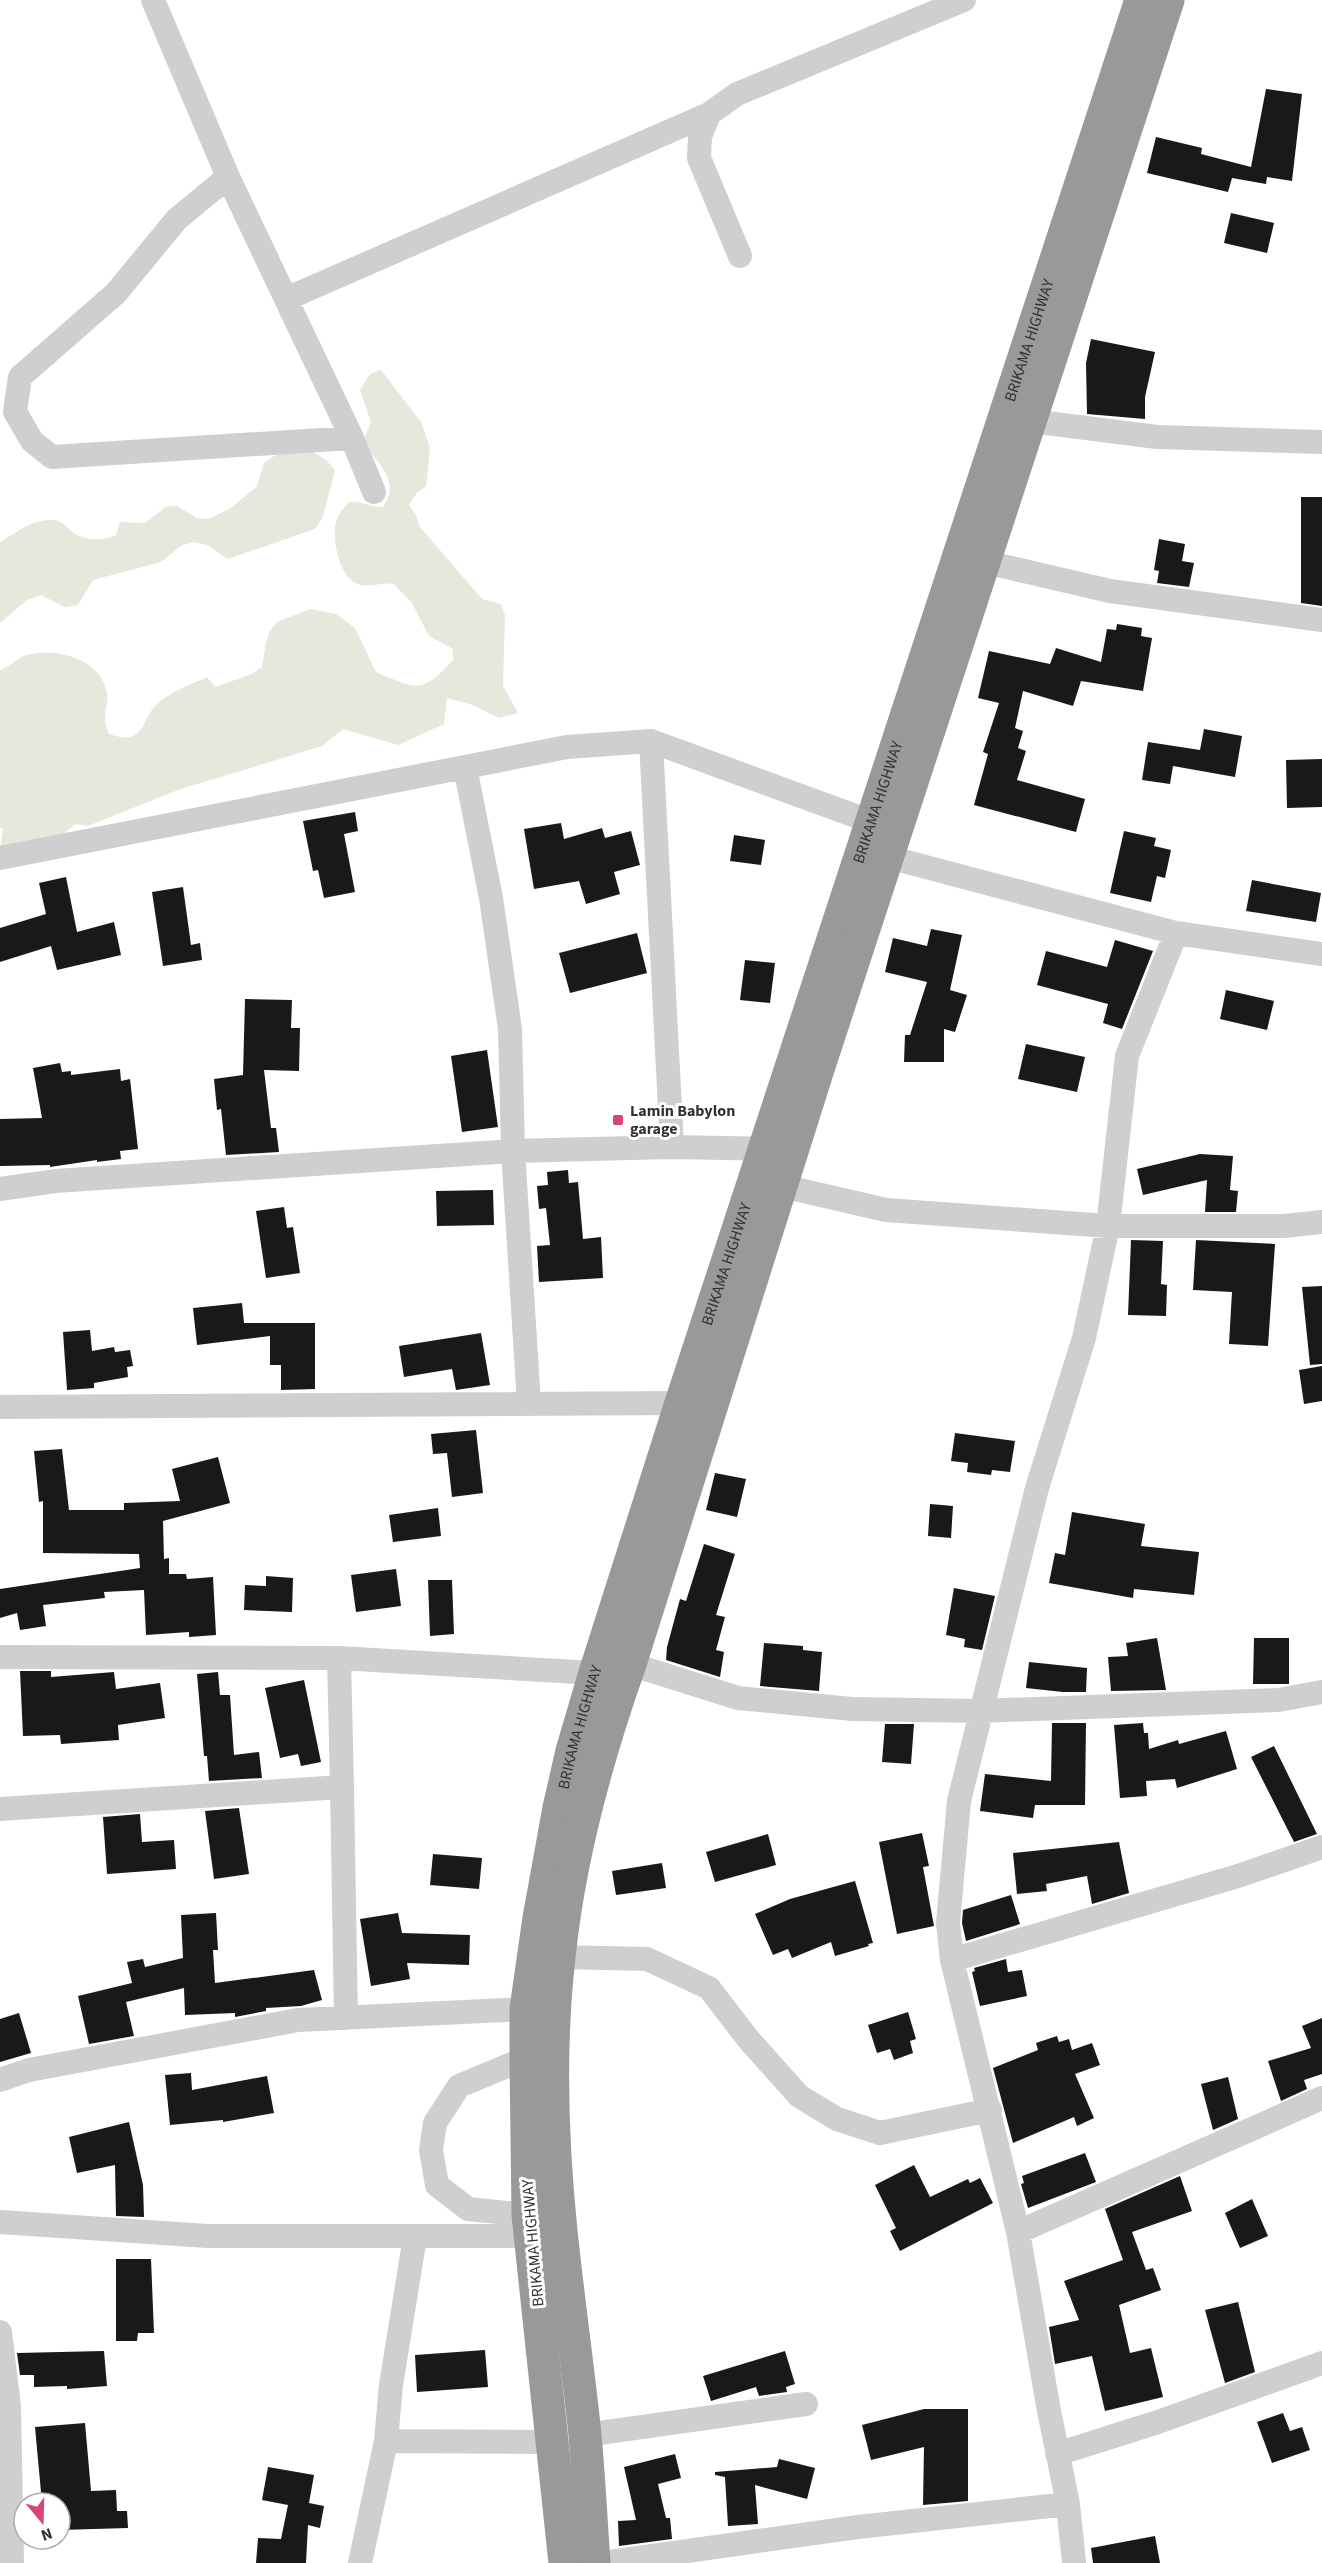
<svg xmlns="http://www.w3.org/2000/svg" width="1322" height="2563" viewBox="0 0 1322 2563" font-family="'Source Sans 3',sans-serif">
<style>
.green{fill:#e5e8db}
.building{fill:#191919}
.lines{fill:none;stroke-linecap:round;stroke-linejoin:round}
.minor{stroke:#cfcfcf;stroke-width:24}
.highway{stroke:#999;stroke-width:33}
.poi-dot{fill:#d8447a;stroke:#fff;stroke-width:2}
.labels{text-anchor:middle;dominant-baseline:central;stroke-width:6;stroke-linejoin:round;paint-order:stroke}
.street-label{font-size:16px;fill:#323232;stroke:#fff}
.poi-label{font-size:16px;font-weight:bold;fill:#323232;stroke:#fff;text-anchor:start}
</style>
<rect width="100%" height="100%" fill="#fff"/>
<!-- green -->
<path class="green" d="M381 370 421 422 430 448 426 486 416 494 409 505 416 515 420 527 482 599 501 604 505 615 503 686 518 713 499 718 473 705 447 698 444 724 398 745 343 729 322 746 178 790 88 826 75 824 56 841 0 849 3 828H0V670C9 667 17 659 24 656 51 646 98 657 106 689 111 707 99 713 109 734 146 747 140 720 157 704 172 691 189 685 207 677L215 687 252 674 262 667 266 642 270 631 277 622 310 609 336 614 355 628 376 672C416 689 422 695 453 660V649L429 636 412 603 394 584C381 582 370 588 358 584 340 578 333 543 335 526 337 516 342 509 349 502 361 501 370 507 383 507 402 480 376 463 363 441L371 422 360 390 370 374Z
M296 449C313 449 325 457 335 470L323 517 315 529 228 559 207 545 194 542 182 545 161 562 93 580 78 605 65 607 41 595 27 600 0 623V542C16 533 32 519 52 520 63 520 66 528 75 534 87 541 104 541 116 535L120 522 145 523 165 507 177 506 197 518 209 519 231 508 257 486 264 463 274 456Z"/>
<!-- building -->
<path class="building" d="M1266 89 1302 94 1292 181 1267 177 1266 184 1232 178 1228 192 1147 173 1156 137 1202 148 1201 154 1251 167Z
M1231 213 1274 223 1267 253 1224 243Z
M1091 339 1155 352 1145 397V419L1087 414 1086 363Z
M1301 497H1322V606L1301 603Z
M1159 539 1185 544 1182 561 1194 563 1189 587 1157 583 1159 571 1154 570Z
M1117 624 1142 628 1141 636 1152 638 1143 691 1081 681 1073 706 1023 691 1015 728 1023 731 1018 748 1026 751 1017 780 1085 799 1076 832 974 805 988 754 983 752 999 703 978 698 989 651 1050 664 1056 648 1101 662 1107 629 1116 630Z
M1204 729 1242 736 1235 777 1173 766 1170 784 1142 780 1148 742 1200 750Z
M1322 759V807L1287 808 1286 760Z
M355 812 358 831 344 834 355 892 324 898 318 870 313 871 303 821Z
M561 823 564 839 602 828 605 838 631 831 640 865 614 872 620 894 586 904 579 881 534 889 524 829Z
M1124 831 1156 838 1154 846 1171 850 1165 878 1157 876 1151 902 1110 893Z
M734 835 765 840 761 865 730 861Z
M66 877 77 932 114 922 121 955 57 970 51 946 0 962V928L46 914 39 883Z
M1252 880 1321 893 1316 922 1246 911Z
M183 887 191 945 200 943 202 960 163 966 152 892Z
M931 929 962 935 950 990 967 995 955 1032 944 1029V1062H904L905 1035H910L927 982 885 972 893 938 927 946Z
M637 933 647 973 570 993 559 953Z
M1115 940 1153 951 1122 1029 1103 1023 1108 1004 1037 985 1046 951 1107 967Z
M745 960 775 963 770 1003 740 1000Z
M1226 990 1274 1001 1267 1030 1220 1019Z
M245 999 292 1000 291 1028H300L299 1071 264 1070 271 1128H276L279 1152 226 1155 221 1109 217 1110 214 1079 243 1075Z
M1026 1044 1085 1057 1077 1092 1018 1079Z
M487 1050 498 1127 462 1132 451 1056Z
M60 1063 62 1072 71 1071V1075L120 1069 121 1081 130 1079 138 1149 120 1151 121 1159 97 1162V1160L50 1167V1165L0 1166V1119L42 1118 33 1068Z
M1200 1154 1233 1156 1230 1190 1238 1191 1236 1212H1205L1207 1180 1143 1195 1137 1169Z
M568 1170 569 1183 578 1182 583 1239 601 1237 603 1278 539 1282 537 1246 550 1245 546 1208 539 1209 537 1186 548 1185 547 1172Z
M493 1190 494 1225 437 1226 436 1191Z
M284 1207 287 1228 293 1227 300 1273 266 1278 256 1211Z
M1131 1240 1163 1241 1161 1284 1167 1285 1166 1316 1128 1315Z
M1196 1240 1275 1244 1268 1346 1229 1344 1232 1292 1193 1290Z
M1322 1286V1364L1310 1365 1302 1287Z
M242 1303 244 1323H315V1389L281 1390V1365H270V1336L197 1345 193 1308Z
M90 1330 92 1351 114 1347 115 1352 130 1350 133 1366 127 1367 128 1377 94 1383V1388L67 1390 63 1332Z
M481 1333 490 1385 456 1390 452 1369 404 1377 399 1346Z
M1322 1366V1401L1304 1404 1299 1370Z
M476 1430 483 1493 452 1497 447 1453 433 1454 431 1434Z
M955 1433 1015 1441 1010 1472 992 1470 991 1475 967 1472 968 1463 951 1461Z
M62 1449 69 1510H124V1503L180 1501 172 1469 218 1457 230 1503 163 1521 164 1559 169 1558V1574H186L187 1579 213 1577 216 1635 189 1637V1632L146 1635 144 1590 104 1592 105 1598 43 1605 46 1626 20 1630 17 1613 0 1618V1589L140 1568 139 1554 43 1553V1501L39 1502 34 1451Z
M715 1473 746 1479 737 1517 706 1510Z
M930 1504 953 1506 951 1538 928 1536Z
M438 1508 441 1536 393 1542 389 1515Z
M1072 1512 1145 1524 1141 1546 1199 1552 1194 1595 1134 1589 1133 1598 1049 1583 1055 1553 1065 1555Z
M704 1544 735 1554 716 1615 725 1617 716 1650 724 1652 720 1677 666 1660 667 1647 680 1599 686 1601Z
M396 1569 401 1606 356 1612 351 1575Z
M266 1576 293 1578 292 1612 244 1610 245 1585 266 1586Z
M428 1580H452L454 1634 430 1636Z
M954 1588 995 1596 982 1650 964 1647 965 1639 946 1635Z
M1157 1638 1166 1690 1111 1691 1108 1657 1128 1656 1126 1643Z
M1254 1638H1289V1684H1253Z
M764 1643 803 1646V1650L822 1652 819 1691 760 1686Z
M1029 1662 1087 1668 1086 1692H1063L1026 1688Z
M20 1671H51V1677L114 1672 116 1689 160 1683 165 1718 118 1725 119 1740 61 1744 60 1735 23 1736Z
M218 1672 220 1695H230L234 1755 259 1752 262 1778 209 1781 207 1756H204L197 1674Z
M304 1680 321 1762 301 1766 298 1754 280 1758 265 1688Z
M1052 1723H1086L1085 1805H1035L1033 1818 980 1811 985 1774 1051 1781Z
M1143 1723 1144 1733H1148L1149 1749 1178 1740 1179 1744 1226 1731 1237 1769 1177 1788 1175 1779 1146 1781 1147 1796 1120 1798 1114 1725Z
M885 1724H914L911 1764 882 1762Z
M1274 1746 1317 1834 1294 1842 1251 1757Z
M239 1808 249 1874 214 1879 205 1811Z
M140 1814 142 1842 174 1840 176 1869 107 1874 103 1817Z
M922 1833 929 1866 923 1867 934 1926 897 1934 879 1842Z
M768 1834 776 1865 715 1882 706 1852Z
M1119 1842 1129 1893 1092 1904 1087 1876 1046 1884 1047 1891 1017 1894 1013 1853Z
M433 1854 482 1858 479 1889 430 1885Z
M662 1863 666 1888 616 1895 612 1871Z
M855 1881 873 1943 868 1944 869 1946 835 1956 831 1942 792 1958 788 1949 773 1955 755 1914 790 1899Z
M1011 1895 1020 1924 966 1941 962 1923 963 1910Z
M216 1913 218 1950H213L215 1983 314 1970 322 2000 301 2006 266 2008V2011L235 2017V2013L185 2015 184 1988 126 2002 134 2036 89 2044 78 1996 132 1983 127 1962 143 1959 145 1967 183 1958 181 1915Z
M398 1913 402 1933 470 1935 469 1965 407 1963 410 1979 371 1986 360 1919Z
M1006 1959 1008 1972 1022 1970 1027 1996 980 2006 972 1972 975 1971 974 1968Z
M908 2012 916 2039 910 2041 913 2053 894 2060 890 2049 877 2053 868 2025Z
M19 2013 31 2053 0 2062V2019Z
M1322 2018V2074L1304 2080 1307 2089 1281 2101 1268 2061 1311 2048 1302 2026Z
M1057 2036 1059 2042 1069 2039 1072 2050 1092 2043 1100 2065 1075 2074 1094 2118 1077 2126 1074 2117 1013 2143 993 2068 1038 2050 1036 2043Z
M191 2073 192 2090 267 2076 274 2113 223 2122V2120L170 2125 165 2075Z
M1228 2077 1238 2119 1213 2130 1201 2084Z
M129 2122 143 2185 144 2217 116 2216 115 2165 77 2173 69 2137Z
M1085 2153 1096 2182 1028 2208 1021 2184 1024 2183 1022 2176Z
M914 2165 930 2197 968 2179 970 2183 980 2178 993 2203 900 2251 890 2231 896 2228 875 2185Z
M1180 2176 1192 2211 1132 2232 1146 2270 1153 2268 1161 2290 1119 2305 1130 2353 1151 2348 1163 2397 1105 2411 1092 2356 1055 2364 1049 2327 1079 2320 1064 2281 1123 2260 1105 2209Z
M1252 2199 1268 2236 1240 2248 1225 2213Z
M116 2259H151L154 2333H138L137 2341H116Z
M1238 2302 1255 2372 1225 2383 1205 2310Z
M485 2350 488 2387 417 2392 415 2355Z
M104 2351 107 2386 67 2389V2386L34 2387V2375H20L17 2353Z
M785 2351 795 2384 786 2387 787 2392 759 2396 756 2387 711 2401 703 2376Z
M924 2409H968V2501L923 2505 924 2447 871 2460 862 2425Z
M1283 2413 1290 2431 1302 2427 1310 2450 1272 2463 1257 2422Z
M85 2423 91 2491 116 2490 117 2511H127L128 2528 60 2530V2503H42L35 2427Z
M675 2454 681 2478 658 2484 666 2518H670L672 2539 619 2546 618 2521 636 2520 624 2467Z
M779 2459 815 2468 807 2499 755 2485 758 2524 728 2526 725 2477 715 2475V2472L777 2467Z
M268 2467 314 2475 309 2503 324 2506 320 2528 308 2525 306 2563H256L258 2538 281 2539 288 2505 262 2500Z
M1155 2536 1160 2563H1093L1091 2548Z"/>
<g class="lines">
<!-- minor -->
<path class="minor" d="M153 0 228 177 352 438 374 492
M228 177 177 219 116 293 20 377 15 412 32 441 52 457 352 438
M740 256 699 158 700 137 709 114 737 94 964 0
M286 299 709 114
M1031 421 1157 437 1322 442
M985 562 1110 591 1322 620
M651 741 672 1147
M465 767 491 898 510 1029 513 1151 529 1403
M888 857 1176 933 1322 954
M0 858 567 747 651 741 872 822
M782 1186 886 1210 1108 1226H1284L1322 1222
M0 1189 55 1181 513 1151 672 1147 778 1149
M0 1407 681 1403
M0 1657 339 1658 595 1673
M339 1658 342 1787
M630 1664 738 1698 852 1709 980 1711 1278 1700 1322 1692
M0 1809 342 1787 346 2018
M558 1957 647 1959 709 1988 749 2040 799 2096 837 2119 880 2133 990 2110
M952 1960 1238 1876 1322 1847
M526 2058 459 2086 435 2123 431 2150 437 2185 468 2209 528 2215
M0 2080 29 2070 298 2020 526 2009
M0 2222 207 2236H531
M1018 2232 1322 2098
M0 2332 9 2407 12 2563
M585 2435 806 2404
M386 2441 552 2442
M1057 2454 1158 2422 1322 2363
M360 2563 386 2441 391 2385 415 2237
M602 2563 858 2527 1068 2504
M1074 2563 1068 2504 1049 2411 1018 2232 952 1960 948 1923 959 1801 1037 1488 1084 1338 1108 1226 1127 1056 1176 933"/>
<!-- highway -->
<g class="highway">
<path id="s1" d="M565 2563 528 2215 526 2058V2009L539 1918 559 1808 572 1751 595 1673 681 1403 1141 0"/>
<path d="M594 2563C591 2520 589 2478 585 2435 578 2367 568 2299 561 2231 552 2143 549 2045 559 1957 569 1859 597 1757 630 1664L818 1069 1168 0"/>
</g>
</g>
<!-- markers -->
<rect class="poi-dot" x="612" y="1114" width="12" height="12" rx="3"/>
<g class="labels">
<!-- street labels -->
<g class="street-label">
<text stroke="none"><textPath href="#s1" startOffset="2301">BRIKAMA HIGHWAY</textPath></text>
<text stroke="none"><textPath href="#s1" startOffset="1815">BRIKAMA HIGHWAY</textPath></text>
<text stroke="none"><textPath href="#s1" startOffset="1329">BRIKAMA HIGHWAY</textPath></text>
<text stroke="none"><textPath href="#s1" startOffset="843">BRIKAMA HIGHWAY</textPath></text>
<text transform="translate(533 2243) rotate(-95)">BRIKAMA HIGHWAY</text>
</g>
<!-- poi labels -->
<g class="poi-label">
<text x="630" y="1111">Lamin Babylon<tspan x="630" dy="18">garage</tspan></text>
</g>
</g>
<!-- north arrow -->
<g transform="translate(42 2521) rotate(161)"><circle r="28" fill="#ffffff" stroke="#adadad" stroke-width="1.5"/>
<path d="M0-4.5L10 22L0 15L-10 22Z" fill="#d8447a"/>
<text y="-9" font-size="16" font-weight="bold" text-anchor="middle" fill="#323232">N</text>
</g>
</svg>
